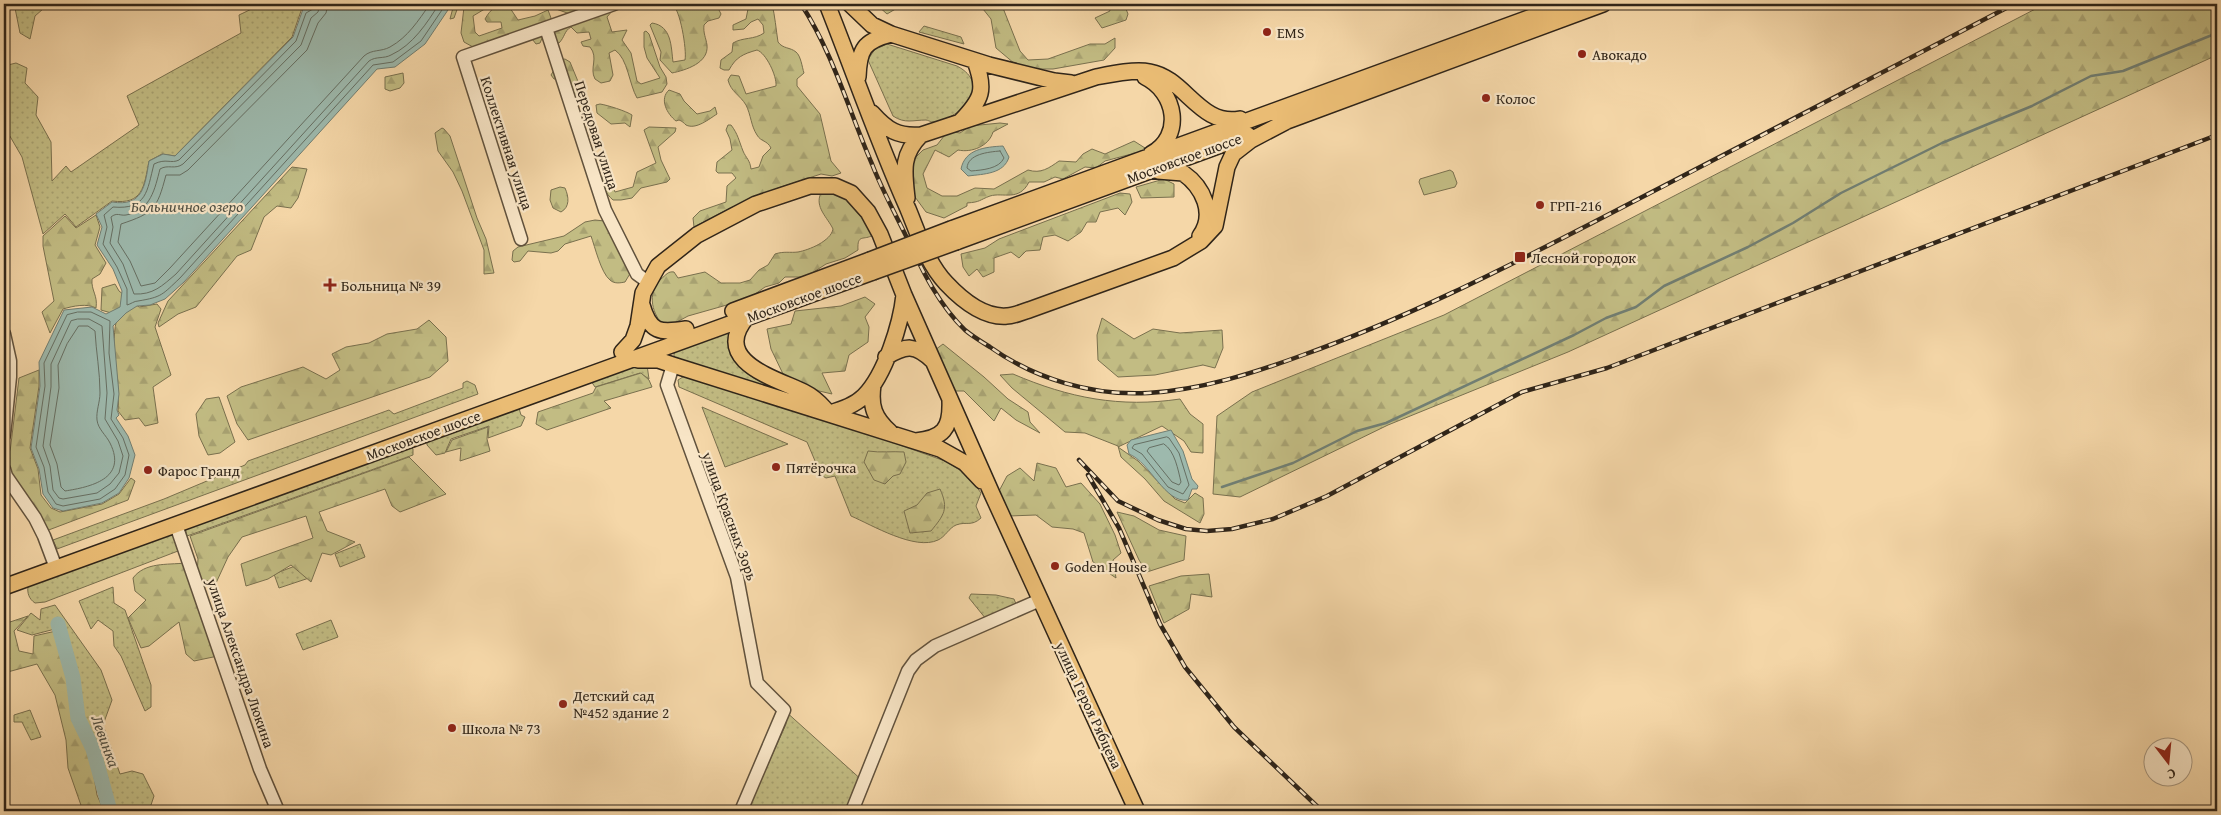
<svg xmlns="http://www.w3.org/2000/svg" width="2221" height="815" viewBox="0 0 2221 815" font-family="'Gentium Book Plus',serif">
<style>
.grass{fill:url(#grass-dots);stroke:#79704e}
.forest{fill:url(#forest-firs);stroke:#79704e}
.pitch{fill:#c2bc83;stroke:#79704e}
.water{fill:#9db9ad;stroke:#717e72}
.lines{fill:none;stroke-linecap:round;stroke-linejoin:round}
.shore{stroke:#666f63;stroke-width:1}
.stream{stroke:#717e72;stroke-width:2.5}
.river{stroke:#9db9ad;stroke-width:15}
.minor-casing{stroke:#61523d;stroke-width:15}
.major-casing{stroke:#302519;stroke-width:18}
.minor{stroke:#f8e5c6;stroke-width:12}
.major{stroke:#eabc74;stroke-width:15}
.rail-casing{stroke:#302519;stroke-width:4.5}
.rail{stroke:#f8e5c6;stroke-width:2.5;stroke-dasharray:8;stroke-linecap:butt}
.major-bridge-casing{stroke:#302519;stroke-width:18;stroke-linecap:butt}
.major-bridge{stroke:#eabc74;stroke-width:15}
.poi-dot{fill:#8f2418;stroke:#f8e5c6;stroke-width:2}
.labels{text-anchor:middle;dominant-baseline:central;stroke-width:4.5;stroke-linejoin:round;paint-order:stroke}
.poi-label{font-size:15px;fill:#302519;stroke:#f8e5c6;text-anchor:start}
.street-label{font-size:15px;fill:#302519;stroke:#f8e5c6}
.water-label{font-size:16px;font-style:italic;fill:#515145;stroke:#f8e5c6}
</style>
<defs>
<pattern id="grass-dots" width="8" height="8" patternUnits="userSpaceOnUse" patternTransform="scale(1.25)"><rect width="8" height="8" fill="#c2bc83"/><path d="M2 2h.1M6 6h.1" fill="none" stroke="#a7a171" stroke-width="1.8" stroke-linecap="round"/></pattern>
<pattern id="forest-firs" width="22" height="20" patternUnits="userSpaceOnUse" patternTransform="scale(1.25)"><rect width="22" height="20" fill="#c2bc83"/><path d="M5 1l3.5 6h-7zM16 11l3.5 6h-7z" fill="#a7a171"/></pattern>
</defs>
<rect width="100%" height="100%" fill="#f5d7a8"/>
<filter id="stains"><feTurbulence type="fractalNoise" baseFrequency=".004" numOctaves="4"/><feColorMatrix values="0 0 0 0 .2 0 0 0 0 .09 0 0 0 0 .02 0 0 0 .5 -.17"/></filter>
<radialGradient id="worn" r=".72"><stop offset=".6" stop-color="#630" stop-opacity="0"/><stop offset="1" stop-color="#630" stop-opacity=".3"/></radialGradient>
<!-- grass -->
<path class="grass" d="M18 4H42L43 9 35 16 30 39 20 33 15 8Z
M262 4H311L302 8 292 37 175 156 162 154 149 161C144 187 143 205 112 201L76 227 65 214 43 234 22 157 4 126V66L16 63 27 68 25 83 38 97 36 115 51 142 52 181 66 166 71 172 139 125 127 96 241 33 239 15Z
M924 26 961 37 964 44 919 32Z
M887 44 957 66C993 85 962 118 934 122 929 122 931 121 926 120 913 120 905 124 893 116L868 60 874 50Z
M733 330C733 338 731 351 734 358 743 379 781 391 801 399L674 358V354L676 350Z
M641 363 647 365 649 379 640 373 595 387 591 381Z
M686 375 849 427 945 461 968 475 981 493 976 506 981 518C971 527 967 521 956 525 949 528 945 537 938 540 915 551 872 525 851 516L835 476 826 478 821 475 807 442 679 387 678 380Z
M467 381 475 385 478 394 57 549 53 540 164 499 245 465 248 461 389 410 394 414 463 388V383Z
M518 405 521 415 525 417 521 426 488 438 489 426 451 439 445 453 436 455 427 445V438Z
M702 407 788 444 725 467Z
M408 445 413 449V455L187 536 185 527Z
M166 534 173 536 178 551 45 602 35 603C29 599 27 593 28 586Z
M360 544 365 557 340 567 335 554Z
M303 563 309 578 279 588 274 574Z
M113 587 114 603 125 610 151 685V707L145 711 121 656 114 646 113 631 98 620 91 629 79 601Z
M971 594 996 595 1014 599 1016 604 986 619 969 598Z
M55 605 101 670 112 700 103 725 120 774 132 771 143 774 154 796 151 805 140 811H114L94 744 81 716 75 676 62 632 55 629 32 635 17 630 31 613 40 620 41 609Z
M331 620 338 637 303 650 296 634Z
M30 710 41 737 31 740 22 722H14V715Z
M784 710 864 782 852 811H747L786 724Z"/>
<!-- forest -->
<path class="forest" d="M454 4H459L454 18 450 19Z
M466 4H493L473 16 475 32 479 36 502 28 501 22H487L485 19C490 10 497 3 508 5L518 20 535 16 548 10 551 18 540 43 536 44 529 35 473 47 464 42 461 33 464 7Z
M554 4H598L570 14 556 9Z
M601 4H643L613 10 607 17 612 32 627 30 622 40 631 53 637 81 641 84 660 78 647 58 644 47V32L646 31 649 34 660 67 666 77 667 84 662 92 637 98C629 84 628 59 615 50L609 53 613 75 610 81 601 83 595 79C589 68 599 58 590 47L583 46 581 42 591 39 589 32 577 33 571 27C564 31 565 37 559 43L554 42 552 31Z
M672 4H681L686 7 699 4H716L721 14 719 18 708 21 704 25C703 33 706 38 707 45 709 63 686 70 672 73L660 60 661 52 650 25 652 23C672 26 671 47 673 62L685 60C687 50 680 8 672 4Z
M749 4H772C775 16 776 29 778 42 783 49 790 47 796 52 801 56 802 67 804 73L797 79V86L820 114 831 161 841 173 832 176 821 174 778 188 730 208 694 227 693 218 700 211 726 202 727 186 736 178 732 173H718L716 171 717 162 732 150 730 139 726 130 728 125H731C738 134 739 141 743 151 746 158 750 160 751 169L759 167 763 156 771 148C767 140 761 142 757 135 751 126 751 115 746 105 740 95 731 92 728 80L731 75 739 76 746 94 776 86C777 76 766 53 757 50 743 54 736 57 729 70H724L720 68 721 60 732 52 733 43C743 37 754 40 764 33L763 25 758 19 751 22 744 29 733 30V25L746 19Z
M878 4H904L887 14 877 5Z
M979 4H992L995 8H1003L1020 51 1028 60 1048 59 1090 44H1105L1115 38V48L1104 60 1053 69H1031L1015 64 996 48 991 19Z
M1108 4H1124L1128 14 1126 20 1102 28 1095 18 1110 11Z
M2045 4H2217V55L1568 352 1388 425 1240 497 1213 494 1217 416 1252 392 1444 315Z
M565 59 570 62 584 96 574 103 558 79H554L551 75 560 60Z
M403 73 404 83 400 88 390 91 385 89V77Z
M669 90 680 94 684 101 697 114 710 111 715 107 717 114C709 119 696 130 686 125 684 123 682 121 679 120L676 121C667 114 659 99 669 90Z
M600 104C607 105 626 111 632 115L630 127 625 123 611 124 597 113 596 105Z
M1000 123 1008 124 993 132C989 146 972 153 958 150L949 157 935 150 923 174 927 188 942 196H957L975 188 994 189 1028 170C1041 174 1049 168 1059 161L1076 162 1083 154 1092 149 1105 154 1134 141 1145 148 1139 152 1105 161 1096 168 1085 167 1063 179 1055 177 1044 182H1029C1019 202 1003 192 990 196 979 200 981 202 967 203V206L944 218 926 212 915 197 910 177 913 160 923 150 937 145 948 131 960 133 970 126Z
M649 127 676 128 675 132 658 147 661 160 670 179 667 182 641 188 632 198 621 200H613C606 194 600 184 603 175L609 177 615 192 633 187 637 172 656 163 644 130Z
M442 128 444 129 450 136 477 218 486 239 494 273 484 274V250L462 191 453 172 438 151 435 133Z
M292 167 307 169 298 198 291 208 277 206 264 217 251 250 237 256 196 307 178 314 159 327 158 323 168 301Z
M1164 179 1174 184V197L1141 198 1136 187Z
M560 187 565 188C569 197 570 207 561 212L553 208 550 200 551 190Z
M821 193H840L868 225 873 235C864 241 857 233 858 250L845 258 826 264 806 277H785L779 283 765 287 748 299 688 316 666 328C652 315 646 294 661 279 666 275 668 271 674 272L678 278 705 272 721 283H740L750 280 759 270 768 265 775 254C784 251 790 253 798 252 809 250 831 241 833 229 828 218 814 207 821 193Z
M1120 193 1130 194 1132 202 1125 215 1118 208 1100 212 1096 222H1087L1081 232 1068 241 1055 235 1043 237 1040 250 1026 251 1019 258 1011 252 994 258V272L983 277 977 269 969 276 963 267 961 254 985 248 999 239Z
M96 215 100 227 95 245 106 263 100 274 92 279C91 291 98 295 96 308 87 303 73 306 63 309L50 333 42 312 54 301 43 246V236L65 216 76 228Z
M595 220 605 221 631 272 625 282C620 283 614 284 610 280 601 273 595 247 591 236L565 244 558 251 551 253 528 251 520 261 514 262 512 260 513 251 518 247 564 236 585 222Z
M115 284 119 291 139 307 157 304 161 309 155 327 171 375 153 387 158 423 145 426 139 418 125 420 118 411C121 380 108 346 118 315L101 310 102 288Z
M865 297 875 304 865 317 869 327 868 342 849 355 845 371 822 373 832 394 815 390 784 376 771 349 767 329 791 324 795 311 841 306Z
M1102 318 1134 339 1153 329 1180 333 1222 330 1223 348 1215 368 1203 365 1155 375 1118 377 1098 360 1097 335Z
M429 320 446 337 448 361 430 377 248 440 237 424 227 396 241 387 303 367 326 379 340 370 332 354 346 347 369 343 387 334 417 329Z
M943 344 984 377 1008 399 1028 412 1030 422 1040 433 1016 420 1001 408 994 421 964 391H953L935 350Z
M39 370V386L30 448 38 469 41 495 51 508 60 512 102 504 119 494 131 478 135 481 128 500 46 531 10 474V452L19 378Z
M641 373 649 380 652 387 604 401 611 408 547 430 536 424 538 412 593 393 596 387Z
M1013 374C1069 398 1120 408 1180 399L1190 414 1203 424V453L1191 452 1184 441 1162 426 1118 447 1138 461 1175 499 1185 503 1195 493 1203 498 1204 514 1200 523 1164 501 1145 479 1121 457 1118 446 1085 433 1065 432 1012 388 1000 375Z
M219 397 235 442 220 453 208 455 199 436 196 414 206 399Z
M488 427 487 439 490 451 460 461 461 448 446 452 452 440Z
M868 451C881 453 892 451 904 452L906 462 900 474 893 476 885 484 874 480 864 462Z
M409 457 446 494 400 512 392 506 385 489 319 512 327 531 355 542 331 555 322 553 311 582 291 565 268 579 246 586 241 564 313 538 306 516 242 537 228 557 216 583 201 579 197 575 198 559 190 536Z
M1037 463 1056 468 1066 487 1081 483 1100 504 1115 535 1121 553 1113 560 1116 578 1093 562 1084 533 1073 529 1052 527 1036 515 1009 516 998 493 1007 476 1020 468 1034 481Z
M940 489C949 509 944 515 931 531L910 533 904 511 917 505 927 493Z
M1117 512 1134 516 1159 530 1186 536 1184 560 1147 572 1139 560Z
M185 563 218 656 194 661 186 654 179 622 149 646 141 648 128 618 146 600 135 591 133 578C145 562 167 565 185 563Z
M1209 574 1212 597 1191 594 1189 609 1164 623 1149 586 1181 576Z
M28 616 14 631 19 651 33 654 34 636 56 631 71 679 75 719 90 752 97 795 104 811H83L68 768 66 740 55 695 37 664 4 673V624Z"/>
<!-- pitch -->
<path class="pitch" d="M1450 170 1453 172 1457 183 1455 187 1424 195 1419 182 1420 179Z"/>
<!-- water -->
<path class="water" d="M314 4H452L425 44 395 67 377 69 184 282 165 299 150 305 137 306 126 313 113 326 119 394 117 410 119 415 116 418 128 436 135 455 129 478 119 493 102 503 63 511 53 508 43 494 39 469 31 448 40 386 39 362 64 310 92 307 106 314 120 307 122 291 113 269 97 245 102 227 96 214 112 202C143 207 145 186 149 161L163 154 175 156 293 37 303 9Z
M1003 146 1009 157C1004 174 984 174 968 176L961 169C965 149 985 147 1003 146Z
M1171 430 1183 451 1192 479 1198 486 1197 489H1192L1188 500C1165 504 1150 462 1129 454L1127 445 1131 440Z"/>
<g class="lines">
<!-- shore -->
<path class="shore" d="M314 4 313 9 306 13 296 41 179 160C171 164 166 158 154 164 147 191 147 210 113 207L104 215 107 227 103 244 117 267 127 289V305C131 304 134 301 138 301 162 297 162 295 180 278L373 65 393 62 421 41 446 4
M320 4 318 12 311 18 301 45 183 164C175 170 168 164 160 169 155 188 151 211 126 215 120 216 117 212 111 217L113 227 110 243 123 264 134 294C153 295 162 286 176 274L369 61C376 56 384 59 391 55 413 45 427 23 439 4
M328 4 326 13 318 23 307 50 188 170 180 175H166C157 209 154 213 121 224L118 242 130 261 141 286 155 283 170 268 364 56C372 49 381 52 390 47 408 37 418 21 430 4
M1000 151 1004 158C999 169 982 170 971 171L967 168C968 154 988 152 1000 151Z
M78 312H91L110 321 109 353 114 394 111 419 123 438 129 455 125 475 115 489 100 499 63 506 56 504 48 492 44 467 36 447 45 386 44 363 67 315Z
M78 319H89L102 326 107 393 105 419 118 441 123 456 119 473 110 484 97 493 63 499 59 498 53 490 50 466 43 446 51 387V364L71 321Z
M79 326H88L95 331C96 351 100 372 100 393 100 402 96 411 97 420 98 429 106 435 110 443 128 479 90 487 65 491L61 487 57 464 50 445 59 388 58 365 67 344Z
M1167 437 1169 438 1179 453 1189 485 1183 494 1168 487 1142 454 1132 448 1134 445Z
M1164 444C1175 451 1178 470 1181 482L1179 485 1172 482 1147 451 1149 448Z"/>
<!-- stream -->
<path class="stream" d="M1222 487 1293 463 1357 431 1386 423 1574 335 1606 318 1636 307 1664 286 1748 247 1793 223 1841 193 1942 143 2032 106 2091 76 2123 71 2217 33"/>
<!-- river -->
<path class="river" d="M58 624 73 678 78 718 93 749 110 811"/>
<defs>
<path id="minor" d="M546 28 605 210 637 274 648 282
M521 239 463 57 614 4
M4 334 10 361V377L4 435
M673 365 667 385 737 577 757 683 784 710 741 811
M4 469 6 476 35 518 44 536 56 568
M176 525 260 769 278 811
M852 811 908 671 916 660 935 646 1040 600"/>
<path id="major" d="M827 4C854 72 878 142 908 209 918 233 927 263 946 283 961 299 983 318 1007 316 1014 316 1022 312 1029 310L1173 258 1201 241 1215 226 1227 167 1233 154 1251 140 1289 120
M850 4 872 25 891 34 989 65 1054 81 1071 83
M858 77C859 49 864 41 891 34
M1145 77C1176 92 1184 136 1151 154
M872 113C887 130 898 137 921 135L1096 77C1111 74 1134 69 1150 72 1185 78 1200 127 1240 119
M961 121C982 99 986 90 975 61
M1279 124 1603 4
M1158 171 1183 173C1203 187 1216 214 1200 236
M907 198C904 171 901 155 921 135
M951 229 1567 4
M956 242 1248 135
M642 305C650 333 660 333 686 329
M733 311 870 260
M747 317C710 361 775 378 804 392 812 396 819 402 825 409
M622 352 633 340 638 326 643 293 658 266 697 235 756 204 810 186H835L851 193 868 212 880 234 904 295 992 494 1137 811
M886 357C906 345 915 344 933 361
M638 360H658L673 365 940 449 965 463 982 481
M873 385C870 406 874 418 890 432
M830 413C843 409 855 405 864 396 885 375 901 324 904 295
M916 441C943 438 951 429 950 401
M4 587 873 272"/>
</defs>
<!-- minor casing -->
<use href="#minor" class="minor-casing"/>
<!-- major casing -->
<use href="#major" class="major-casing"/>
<!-- minor -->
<use href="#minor" class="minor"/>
<!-- major -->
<use href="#major" class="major"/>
<defs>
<path id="rail" d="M801 4C833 53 849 111 872 164 882 190 896 215 908 240 923 272 939 305 965 330 972 336 982 342 990 347 1035 379 1092 396 1148 393 1201 390 1254 373 1303 355 1404 319 1499 271 1594 222 1734 150 1874 77 2014 4
M1079 460 1118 501 1158 520 1186 529 1207 531 1232 529 1273 519 1327 496 1522 392 1607 368 2217 135
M1088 475 1119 528 1160 624 1185 667 1234 727 1322 811"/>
</defs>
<!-- rail casing -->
<use href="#rail" class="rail-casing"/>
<!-- rail -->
<use href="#rail" class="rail"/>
<defs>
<path id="major-bridge" d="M870 260 951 229
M873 272 956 242"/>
</defs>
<!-- major-bridge casing -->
<use href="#major-bridge" class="major-bridge-casing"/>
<!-- major-bridge -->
<use href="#major-bridge" class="major-bridge"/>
</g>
<!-- markers -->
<g class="poi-dot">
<circle cx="1267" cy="32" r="5"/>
<circle cx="1582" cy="54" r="5"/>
<circle cx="1486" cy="98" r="5"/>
<circle cx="1540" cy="205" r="5"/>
<rect x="1514" y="251" width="12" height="12" rx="2.5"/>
<path d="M327.5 277.5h5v5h5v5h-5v5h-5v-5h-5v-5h5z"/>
<circle cx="776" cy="467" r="5"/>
<circle cx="148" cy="470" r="5"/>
<circle cx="1055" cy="566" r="5"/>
<circle cx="563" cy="704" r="5"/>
<circle cx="452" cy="728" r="5"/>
</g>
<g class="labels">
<!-- poi labels -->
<g class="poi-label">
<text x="1277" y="32">EMS</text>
<text x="1592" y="54">Авокадо</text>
<text x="1496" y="98">Колос</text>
<text x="1550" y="205">ГРП-216</text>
<text x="1531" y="257">Лесной городок</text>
<text x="341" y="285">Больница № 39</text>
<text x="786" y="467">Пятёрочка</text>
<text x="158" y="470">Фарос Гранд</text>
<text x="1065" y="566">Goden House</text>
<text x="573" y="695">Детский сад<tspan x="573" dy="17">№452 здание 2</tspan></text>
<text x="462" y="728">Школа № 73</text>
</g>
<!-- street labels -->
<g class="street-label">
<text transform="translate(597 135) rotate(72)">Передовая улица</text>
<text transform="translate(507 143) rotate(72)">Коллективная улица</text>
<text transform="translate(1184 158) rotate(-20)">Московское шоссе</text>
<text transform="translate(804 297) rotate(-20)">Московское шоссе</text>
<text transform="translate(423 435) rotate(-20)">Московское шоссе</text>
<text transform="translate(730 516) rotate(70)">улица Красных Зорь</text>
<text transform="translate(241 663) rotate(71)">улица Александра Люкина</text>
<text transform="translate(1089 705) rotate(65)">улица Героя Рябцева</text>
</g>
<!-- water labels -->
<g class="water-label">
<text x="187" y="206">Больничное озеро</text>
<text transform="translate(106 741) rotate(70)">Левинка</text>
</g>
</g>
<!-- margin -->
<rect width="2221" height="815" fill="none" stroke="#f5d7a8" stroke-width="20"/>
<rect x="5" y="5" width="2211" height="805" fill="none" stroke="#302519" stroke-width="2.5"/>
<rect x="10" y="10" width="2201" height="795" fill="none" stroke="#302519"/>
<!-- north arrow -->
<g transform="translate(2168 762) rotate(164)"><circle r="24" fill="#f8e5c6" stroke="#a89881"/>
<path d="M0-4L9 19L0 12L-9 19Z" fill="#8f2418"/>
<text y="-8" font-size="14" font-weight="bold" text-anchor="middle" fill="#302519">С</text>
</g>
<rect width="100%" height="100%" filter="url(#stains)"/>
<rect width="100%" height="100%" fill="url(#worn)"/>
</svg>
